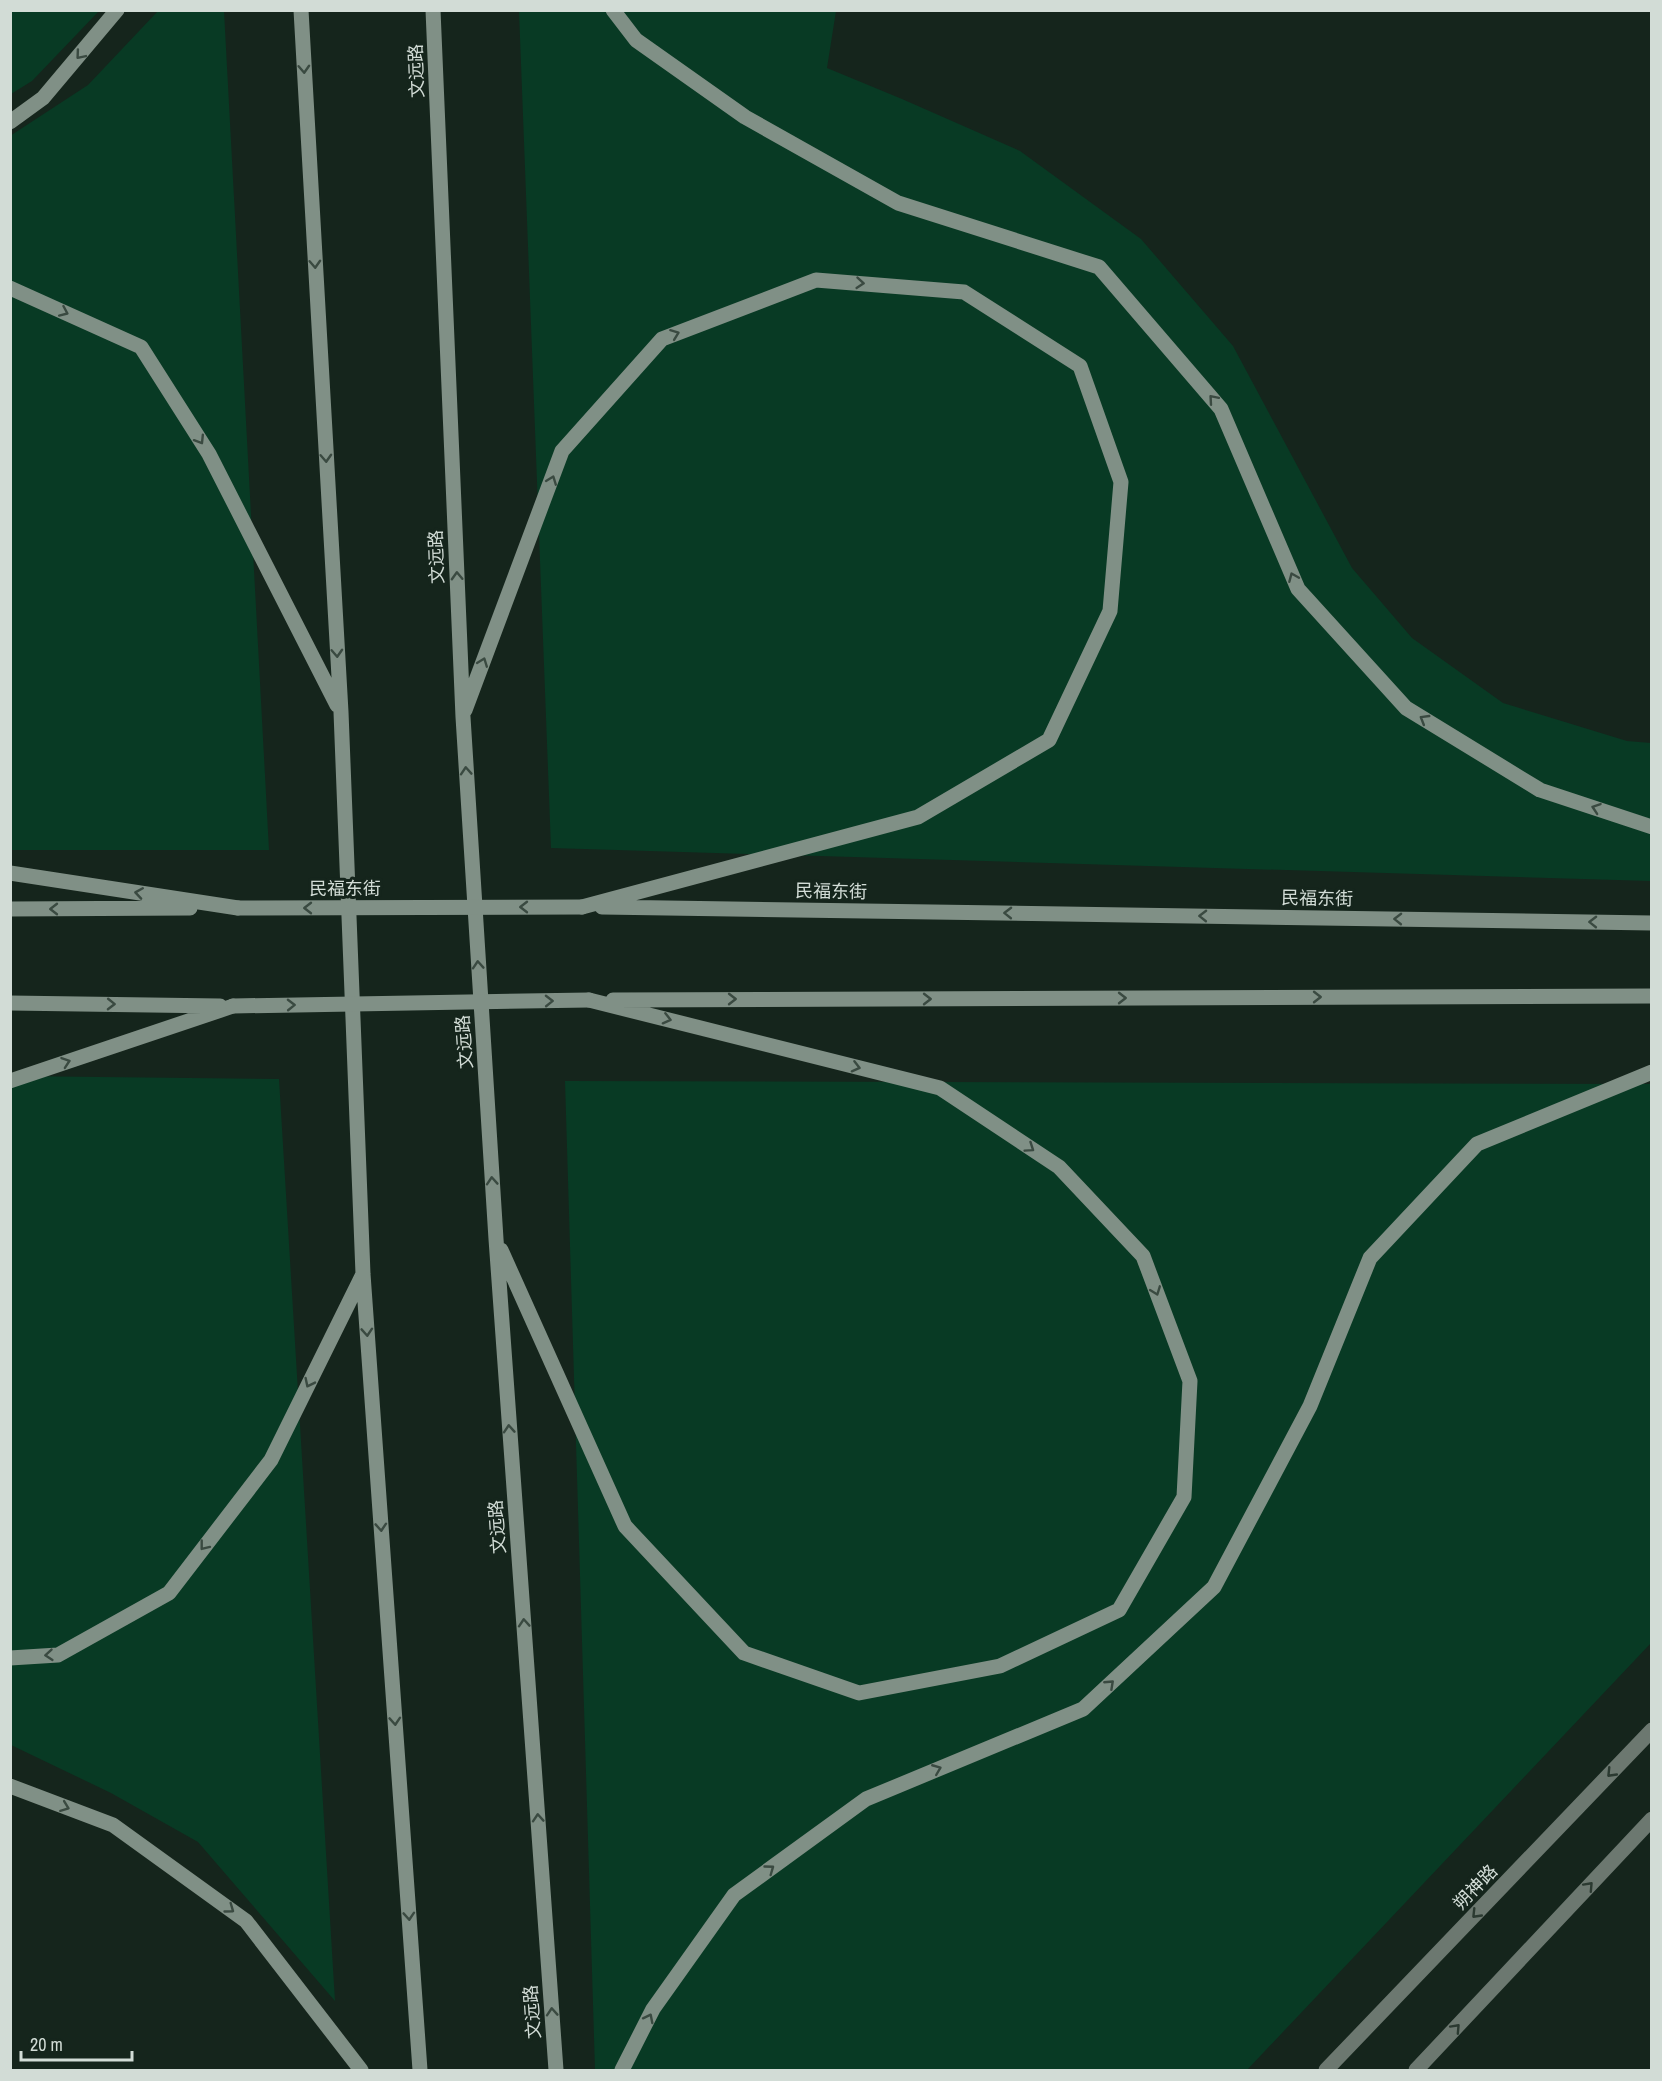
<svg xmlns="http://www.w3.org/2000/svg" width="1662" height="2081" viewBox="0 0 1662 2081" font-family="'Archivo Narrow','Noto Sans SC',sans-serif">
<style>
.green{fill:#083a24}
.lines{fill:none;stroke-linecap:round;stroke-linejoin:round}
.secondary{stroke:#6c7870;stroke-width:15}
.primary{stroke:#809086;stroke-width:15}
.primary-bridge{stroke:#809086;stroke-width:15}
.oneway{stroke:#3a4a41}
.oneway2{stroke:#2b3a31}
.labels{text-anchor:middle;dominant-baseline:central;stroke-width:6;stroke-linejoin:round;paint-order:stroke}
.street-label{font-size:18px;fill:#d2dcd6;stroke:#15251c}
</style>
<rect width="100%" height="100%" fill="#15251c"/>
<!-- green -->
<path class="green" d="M10 11 11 10 99 11 32 81 11 94Z
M158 11H224L269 850H11L10 136 88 85Z
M519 11H836L827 68 902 99 1020 151 1141 239 1233 346 1352 568 1412 638 1503 703 1627 741 1651 743V881L551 848Z
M11 1076 279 1079 335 2001 198 1842 111 1793 11 1745Z
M565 1081 1651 1084V1643L1247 2070H595Z"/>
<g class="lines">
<!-- secondary -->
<path class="secondary" d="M1326 2070 1652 1730
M1416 2070 1652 1819"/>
<!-- primary -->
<path class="primary" d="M301 10 341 712 363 1274 420 2070
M433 10 463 717 496 1239 556 2070
M613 10 636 40 745 117 898 203 1099 267 1221 409 1298 589 1406 708 1540 790 1652 827
M10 122 43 98 117 10
M10 288 141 347 209 454 337 705
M465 710 562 451 662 339 816 280 964 292 1080 366 1121 482 1110 611 1049 740 918 817 582 907
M10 873 238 908
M602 907 1652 923
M10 909 190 908
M613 1000 1652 996
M10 1003 220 1006
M10 1081 233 1006
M501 1250 625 1526 744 1653 859 1693 1000 1666 1119 1610 1184 1497 1190 1381 1143 1256 1059 1167 940 1088 589 1000
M10 1658 58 1655 169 1593 271 1460 363 1274
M10 1786 113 1825 246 1921 361 2070
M622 2070 653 2009 734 1895 866 1799 1083 1709 1214 1587 1310 1406 1370 1258 1477 1144 1652 1072"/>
<!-- primary-bridge -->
<path class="primary-bridge" d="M238 908 582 907
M233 1006 589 1000"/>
</g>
<!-- one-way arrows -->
<defs><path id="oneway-chevron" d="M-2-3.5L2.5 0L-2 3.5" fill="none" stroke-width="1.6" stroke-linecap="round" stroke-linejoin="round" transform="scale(1.5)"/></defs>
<g class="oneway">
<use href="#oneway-chevron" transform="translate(80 55) rotate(130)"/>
<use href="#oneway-chevron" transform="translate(304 69) rotate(87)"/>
<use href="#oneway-chevron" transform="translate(315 264) rotate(87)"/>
<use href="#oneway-chevron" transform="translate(860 283) rotate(5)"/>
<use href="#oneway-chevron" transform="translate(64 312) rotate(24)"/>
<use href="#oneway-chevron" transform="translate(675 334) rotate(-21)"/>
<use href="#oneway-chevron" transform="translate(1213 399) rotate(-131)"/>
<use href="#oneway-chevron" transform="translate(200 440) rotate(58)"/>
<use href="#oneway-chevron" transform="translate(326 458) rotate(87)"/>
<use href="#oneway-chevron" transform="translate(552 480) rotate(-69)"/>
<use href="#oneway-chevron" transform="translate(457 576) rotate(-92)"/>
<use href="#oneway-chevron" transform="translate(1293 577) rotate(-113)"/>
<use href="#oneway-chevron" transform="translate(337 653) rotate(87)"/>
<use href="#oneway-chevron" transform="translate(483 662) rotate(-69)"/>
<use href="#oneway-chevron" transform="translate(1424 719) rotate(-149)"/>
<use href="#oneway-chevron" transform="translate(466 771) rotate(-94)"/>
<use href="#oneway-chevron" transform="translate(1596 808) rotate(-161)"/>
<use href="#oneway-chevron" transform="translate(139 893) rotate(-171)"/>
<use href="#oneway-chevron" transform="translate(524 907) rotate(180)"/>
<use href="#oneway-chevron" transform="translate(308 908) rotate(180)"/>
<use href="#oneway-chevron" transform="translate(54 909) rotate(180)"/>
<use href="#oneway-chevron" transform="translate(1008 913) rotate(-179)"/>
<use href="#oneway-chevron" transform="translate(1203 916) rotate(-179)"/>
<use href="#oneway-chevron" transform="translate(1398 919) rotate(-179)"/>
<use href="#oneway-chevron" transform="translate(1593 922) rotate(-179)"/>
<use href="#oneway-chevron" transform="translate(478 965) rotate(-94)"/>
<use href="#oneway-chevron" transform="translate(1317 997)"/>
<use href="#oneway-chevron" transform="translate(1122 998)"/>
<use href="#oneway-chevron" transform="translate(732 999)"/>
<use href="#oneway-chevron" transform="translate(927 999)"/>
<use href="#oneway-chevron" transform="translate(549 1001) rotate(-1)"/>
<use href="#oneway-chevron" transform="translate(111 1004) rotate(1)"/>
<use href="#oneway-chevron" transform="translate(291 1005) rotate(-1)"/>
<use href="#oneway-chevron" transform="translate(667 1019) rotate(14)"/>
<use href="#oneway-chevron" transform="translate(66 1062) rotate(-19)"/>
<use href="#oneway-chevron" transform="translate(856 1067) rotate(14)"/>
<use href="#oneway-chevron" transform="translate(1030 1148) rotate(34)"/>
<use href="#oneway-chevron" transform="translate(492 1181) rotate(-94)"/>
<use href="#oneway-chevron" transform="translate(1156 1291) rotate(69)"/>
<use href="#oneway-chevron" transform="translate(367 1332) rotate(86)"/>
<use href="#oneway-chevron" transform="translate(309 1383) rotate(116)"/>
<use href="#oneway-chevron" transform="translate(509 1429) rotate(-94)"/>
<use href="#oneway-chevron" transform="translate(381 1527) rotate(86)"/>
<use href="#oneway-chevron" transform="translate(204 1546) rotate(128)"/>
<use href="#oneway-chevron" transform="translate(524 1623) rotate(-94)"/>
<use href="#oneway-chevron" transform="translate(49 1655) rotate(175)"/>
<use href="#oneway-chevron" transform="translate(1110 1684) rotate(-43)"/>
<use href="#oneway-chevron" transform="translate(395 1721) rotate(86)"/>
<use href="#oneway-chevron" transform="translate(937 1769) rotate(-22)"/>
<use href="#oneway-chevron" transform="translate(65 1807) rotate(21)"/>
<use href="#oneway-chevron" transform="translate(538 1818) rotate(-94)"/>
<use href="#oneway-chevron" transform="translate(770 1869) rotate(-36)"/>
<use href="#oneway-chevron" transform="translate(230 1909) rotate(36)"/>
<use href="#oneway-chevron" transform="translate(409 1916) rotate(86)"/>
<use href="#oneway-chevron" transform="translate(552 2012) rotate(-94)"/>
<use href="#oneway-chevron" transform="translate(649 2018) rotate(-63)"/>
</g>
<g class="oneway2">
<use href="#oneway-chevron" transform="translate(1611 1773) rotate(134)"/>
<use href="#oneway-chevron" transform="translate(1589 1886) rotate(-47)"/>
<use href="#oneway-chevron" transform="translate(1476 1914) rotate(134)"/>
<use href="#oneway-chevron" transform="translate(1456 2028) rotate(-47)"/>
</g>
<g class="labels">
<!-- street labels -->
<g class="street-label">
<text transform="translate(416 71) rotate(-92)">文远路</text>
<text transform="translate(436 557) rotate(-92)">文远路</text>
<text x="345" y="888">民福东街</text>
<text transform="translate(831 891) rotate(1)">民福东街</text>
<text transform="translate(1317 898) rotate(1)">民福东街</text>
<text transform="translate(464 1042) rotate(-94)">文远路</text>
<text transform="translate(497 1527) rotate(-94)">文远路</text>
<text transform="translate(1475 1887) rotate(-46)">朔神路</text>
<text transform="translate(532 2012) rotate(-94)">文远路</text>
</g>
</g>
<!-- border -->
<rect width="1662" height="2081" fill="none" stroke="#d2dcd6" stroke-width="24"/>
<!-- scale -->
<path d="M21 2051v9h111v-9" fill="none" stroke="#d2dcd6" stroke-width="3"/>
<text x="30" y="2051" font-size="18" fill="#d2dcd6" stroke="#15251c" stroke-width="4.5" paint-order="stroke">20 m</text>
</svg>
